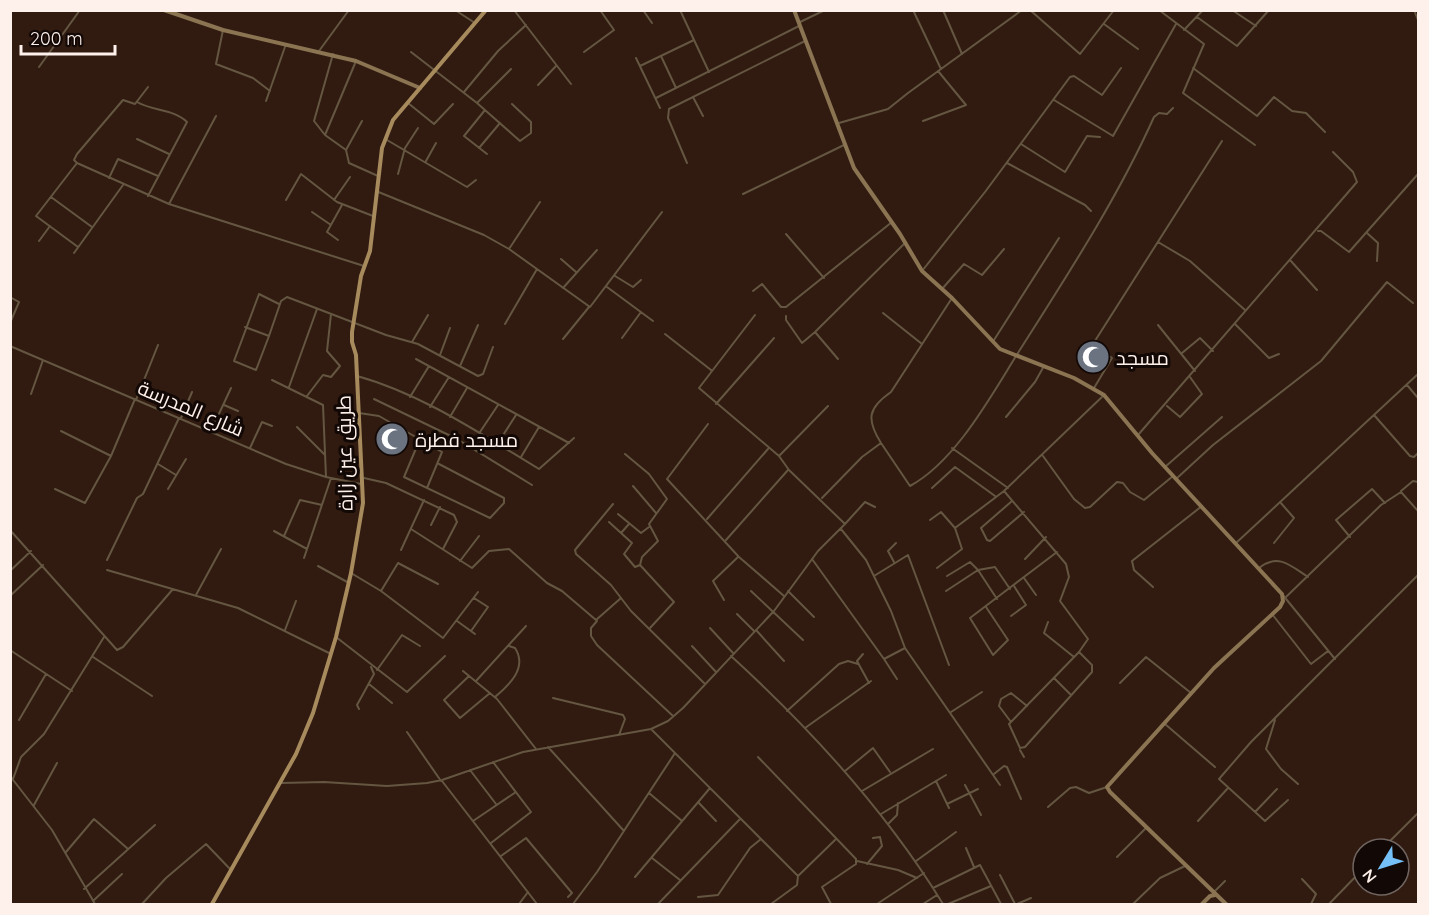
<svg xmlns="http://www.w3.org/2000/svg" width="1429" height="915" viewBox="0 0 1429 915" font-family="Quicksand,Cairo,sans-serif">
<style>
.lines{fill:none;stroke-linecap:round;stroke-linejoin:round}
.street{stroke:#645641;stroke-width:2}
.secondary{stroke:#8a7451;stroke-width:4}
.primary{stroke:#a78b5d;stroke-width:4}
.labels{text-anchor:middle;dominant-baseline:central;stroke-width:6;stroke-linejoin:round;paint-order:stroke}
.poi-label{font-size:20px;fill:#fef0eb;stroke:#120805;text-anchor:start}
.street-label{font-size:20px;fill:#fef0eb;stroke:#120805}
</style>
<rect width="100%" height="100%" fill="#311b11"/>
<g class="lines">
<!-- street -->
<path class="street" d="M455 10 475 23
M514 10 571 84
M643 10 652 23
M680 10 709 72
M913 10 941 69
M943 10 962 54
M1030 10 1080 54 1114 10
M1159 10 1204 44 1183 93 1255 145
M1232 10 1256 26
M1414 10 1418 20
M1197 17 1237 46 1269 10
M798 23 825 10
M1104 24 1138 49
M223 30 216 64 253 78 270 91
M1184 30 1203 10
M319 51 349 10
M411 52 477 103 520 141 531 133V122L512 104
M584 52 614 30 600 10
M333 54 314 121 325 135 346 150 349 163 378 176
M661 56 676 88
M636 58 660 108
M640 66 694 40
M39 67 80 10
M1193 68 1257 116 1274 97 1292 111 1306 113 1325 132
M538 85 556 66
M464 92 498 51 526 25
M693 97 703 116
M656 98 799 26
M1054 100 1113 136 1176 24
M266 101 286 44
M137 102C152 111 174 109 187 122L148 196
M408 103 434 124 453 104
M477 103 511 69
M485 110 464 136 487 154
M923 121 966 105 938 71
M839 123 888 109 908 93 1022 10
M325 135 356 61
M137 139 169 154
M387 140 467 187 476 180
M1021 144 1065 172 1087 136 1100 137
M479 148 500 123
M346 150 362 121
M426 161 436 143
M77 163 169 204 364 266
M77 163 36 216 78 247
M77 163 74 160 77 154 123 100 135 104 148 87
M687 163 668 118 669 109 805 41
M1007 163 1085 205 1091 211
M398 174 405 148 418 128
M109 178 118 159 158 176
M376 191 484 235 509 249 590 307 662 212
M743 194 844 145
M51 197 92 227
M286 200 301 174 337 202 373 216
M334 200 350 177
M169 204 216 116
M312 212 331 225
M1318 231H1321L1349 252 1418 174
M1367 233 1378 243 1377 261
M786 234 824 278
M338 240 327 232 342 205
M39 241 50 226
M1158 242 1190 261 1245 310
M509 249 540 202
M74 253 123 185
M561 259 576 272
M1290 260 1317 290
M922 271 985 192 1070 77 1074 76 1102 95 1121 68
M615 276 633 287 641 280
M607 287 653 321
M563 288 597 250
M942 289 964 264 982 275 1004 249
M753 291 762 284 781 307H786L892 222
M10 297 19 302 10 323
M883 313 922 344
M786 316V320L802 343 815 332
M505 324 537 269
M1235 324 1269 358 1279 354
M1158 325 1195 371
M245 327 269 336 256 370 234 361 259 294 279 304
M665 334 711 370
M269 336 281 301 287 297 386 335 418 344 478 376 483 374 493 347
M622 338 641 312
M563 339 589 307
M994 340 1059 238
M412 342 428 315
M10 346 286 464 326 477 361 484
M1182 353 1200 338 1213 351
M440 355 450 328
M416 359 569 443
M838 359 815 332 906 242
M460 366 478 325
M357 376C422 394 481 434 539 469L574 438
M272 380 323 405 326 477
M1407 385 1418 398
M289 387 317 309
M1094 388 1112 358 1093 344 1222 141
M31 394 43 360
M307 396 323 375 331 377 340 366 327 351 331 314
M410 397 429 366
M374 399 457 439 532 485
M136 400 158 345
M716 404 774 338
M224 405 238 411
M1167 406 1180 417 1202 394 1190 377
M430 407 449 377
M359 413 379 416 442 452 427 488
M1374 415 1410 456 1414 457 1418 453
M450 417 467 388
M1006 417 1035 382 1044 366
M181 418 192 392
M708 424 667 479 739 557 784 596
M297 427 325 455
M61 431 111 456
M211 431 231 388
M480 432 498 405
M1138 435 1357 182 1353 172 1333 152
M420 439 404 477 490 518 504 503V498L439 464
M498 443 516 415
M881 443C866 419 868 408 891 392L952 298
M430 445 438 430
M250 448 262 422 272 426
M952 448 1008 488
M625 454 649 474 667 499 649 524 658 541 642 557 640 565 674 602 650 628
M779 456 828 406
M1043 456 1074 499 1085 508 1090 507 1117 482 1123 483 1130 492 1144 500 1173 476
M521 457 539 427
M158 464 176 475
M1165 467 1222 417
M364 478 386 483 454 515 457 522 443 549
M1176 479 1213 445 1321 361 1387 282 1413 303
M633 486 656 513
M932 488 955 467 995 496
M55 489 85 503 111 456 135 399
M168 489 186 459
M1401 491 1413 481 1418 482
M822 498 862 457 881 443 910 486C958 460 994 390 1023 345 1070 271 1118 197 1154 117L1159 113 1167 114 1173 108
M1012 501 981 528 987 540 990 541 1024 512
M613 504 575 550 576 554 611 585 631 611 705 684
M618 514 641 533 649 527
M707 519 768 449
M930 520 941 512 955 528
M609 522 632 543 624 554 635 567 640 565
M845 524 865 502 875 507
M431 525 440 507
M411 529 472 568 489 551 509 549 547 583 562 591 596 620 621 598
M841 529 866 560 891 611 905 648 1000 785
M10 530 117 650 123 647 173 589
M274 531 307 549
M621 533 629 524
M284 536 300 500 322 505
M1350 537 1336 520 1372 489 1385 503
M726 540 788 470
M1236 543 1418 374
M1274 543 1294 518 1280 502
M401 550 424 500
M304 558 331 478
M812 559 884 659 905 648
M1025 559 1046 537
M107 560 137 498 143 494 179 418
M460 561 479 536
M894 562 888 551 896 543
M318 566 349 583
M937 568 962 549 955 528 1004 491
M1259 568C1278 553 1290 565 1308 577
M107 570 238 608 331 654
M10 571 31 551
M351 573 381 591 443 638 478 592
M874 576 908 555 949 665
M947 576 970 562 978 570 995 567 1010 589
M1024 578 1036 595
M1153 587 1134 570 1132 561 1202 506
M381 591 398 563 438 584
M751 591 803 640
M788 591 814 617
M946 591 978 570 997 599
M1282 594 1335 659
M196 595 221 549
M10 596 43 565
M1286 597 1381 505 1401 492 1418 511
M724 600 713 581 738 557
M986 607 1008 640 993 655 970 618 1057 552
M737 614 754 631
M1272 614 1311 664 1328 651
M1011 616 1026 605 1014 586
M457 621 475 634
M597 621 591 628V636L597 645 673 716
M1048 622 1044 633 1074 657
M710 628 733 653
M285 630 296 601
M756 630 784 661
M471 631 488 607 474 598
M336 637 407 692 445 656
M692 646 716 672
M10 650 72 691
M1079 652 1092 665V672L1025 747 1020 748 1009 724 1079 652 1088 639 1060 601 1069 577 1066 564 1004 491 1104 395
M863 654 857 661 869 683
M731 656C812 730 886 811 943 904
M93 657 152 696
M884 659 897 679
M377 670 402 635 420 646
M463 671 497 699 536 749
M469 676 444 700 460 718 490 693
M1054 678 1071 695
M476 681 526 626
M1120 683 1146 657 1191 693
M369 684 392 703
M495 697C509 685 528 668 515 648L509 646
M553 698 623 715 625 719 619 735
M359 709 357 705 374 674 371 667
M787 711 839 664 848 661 858 664
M951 712 982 692
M19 720 46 674
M1275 720 1266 749 1281 769 1298 784
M1011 722 999 706 1001 699 1011 693 1027 706
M1165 724 1215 767
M805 728 871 681
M651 729 798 876
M407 732 441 781
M548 747 624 831
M1020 750 1024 757
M758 757 856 859V864L822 887 831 904
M470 770 496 804
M845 771 873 748 890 772
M994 774 1004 766 1007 767 1021 799
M10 776 52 830 95 904
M13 779 21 757 44 734 104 637
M442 781 537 904
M936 781 949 808
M281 783 324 782 387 786 427 783 442 780 523 752 651 729 668 721 683 708 774 611 818 551 845 524 789 470 779 456 699 388 755 315
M965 785 981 815
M862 791 933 749
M649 793 682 821
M1288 800 1265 821 1219 779 1251 742 1418 575
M698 802 716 821
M947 804 978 789
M34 805 57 763
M1048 807 1070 788 1076 787 1089 793 1107 787
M1255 812 1277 789
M881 814 946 775
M473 821 516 792
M1198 821 1228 788
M889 823 897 815 898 803
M491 843 531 812 493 762
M966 848 974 867
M1382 849 1418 813
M66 852 94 819 128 849
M501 856 526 838 572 893 568 897
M1117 857 1146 828
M652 858 680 880
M857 861 898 870 917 878
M916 861 956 832
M867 864 882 846 880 837 873 838
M1000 875 1015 904
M635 877 710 788
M1302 879 1316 894 1311 904
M933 888 980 865 1001 904
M84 889 155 825
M1213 893 1225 881
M698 897 718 895 750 848 761 839
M93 901 122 874
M142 904 166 878 206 844 231 870
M519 904 528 892
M573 904 597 872 675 753
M658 904 740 819
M771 904 797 885 798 876 835 840
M877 904 924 873
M923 904 937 895
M948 904 991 886
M1017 904 1031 898
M1133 904 1160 878 1185 866
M1329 904 1363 869"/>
<!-- secondary -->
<path class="secondary" d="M164 10 223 30 356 61 420 88
M794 10 854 168 900 234 922 271 952 298 1000 349 1074 378 1104 395 1152 453 1282 594 1283 601 1280 607 1214 668 1107 787 1110 792 1226 904
M1202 904 1210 896 1215 895"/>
<!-- primary -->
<path class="primary" d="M212 904 296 754 313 713 336 637 351 573 363 503 356 355 352 342V332L361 276 370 251 382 148 393 120 486 10"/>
</g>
<!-- icons -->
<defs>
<symbol id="mosque-disc" viewBox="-11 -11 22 22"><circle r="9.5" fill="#6b7280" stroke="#120805"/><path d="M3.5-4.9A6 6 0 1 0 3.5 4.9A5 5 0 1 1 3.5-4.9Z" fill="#fff"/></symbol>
</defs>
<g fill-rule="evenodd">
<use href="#mosque-disc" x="1074" y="338" width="38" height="38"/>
<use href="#mosque-disc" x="373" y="420" width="38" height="38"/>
</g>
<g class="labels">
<!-- poi labels -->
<g class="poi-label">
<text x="1116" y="357">مسجد</text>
<text x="415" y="439">مسجد فطرة</text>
</g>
<!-- street labels -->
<g class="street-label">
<text transform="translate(191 408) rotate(23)">شارع المدرسة</text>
<text transform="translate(344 453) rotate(-91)">طريق عين زارة</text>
</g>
</g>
<!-- border -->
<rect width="1429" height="915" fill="none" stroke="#fef0eb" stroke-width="24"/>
<!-- north arrow -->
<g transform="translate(1381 867) rotate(232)"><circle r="28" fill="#120805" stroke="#706561" stroke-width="1.5"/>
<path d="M0-4.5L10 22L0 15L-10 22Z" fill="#75c0f6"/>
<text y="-9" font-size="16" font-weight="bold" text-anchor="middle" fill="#fef0eb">N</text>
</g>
<!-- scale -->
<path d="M21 45v9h94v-9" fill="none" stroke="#fef0eb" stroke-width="3"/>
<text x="30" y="45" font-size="18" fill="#fef0eb" stroke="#120805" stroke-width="4.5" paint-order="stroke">200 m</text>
</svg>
